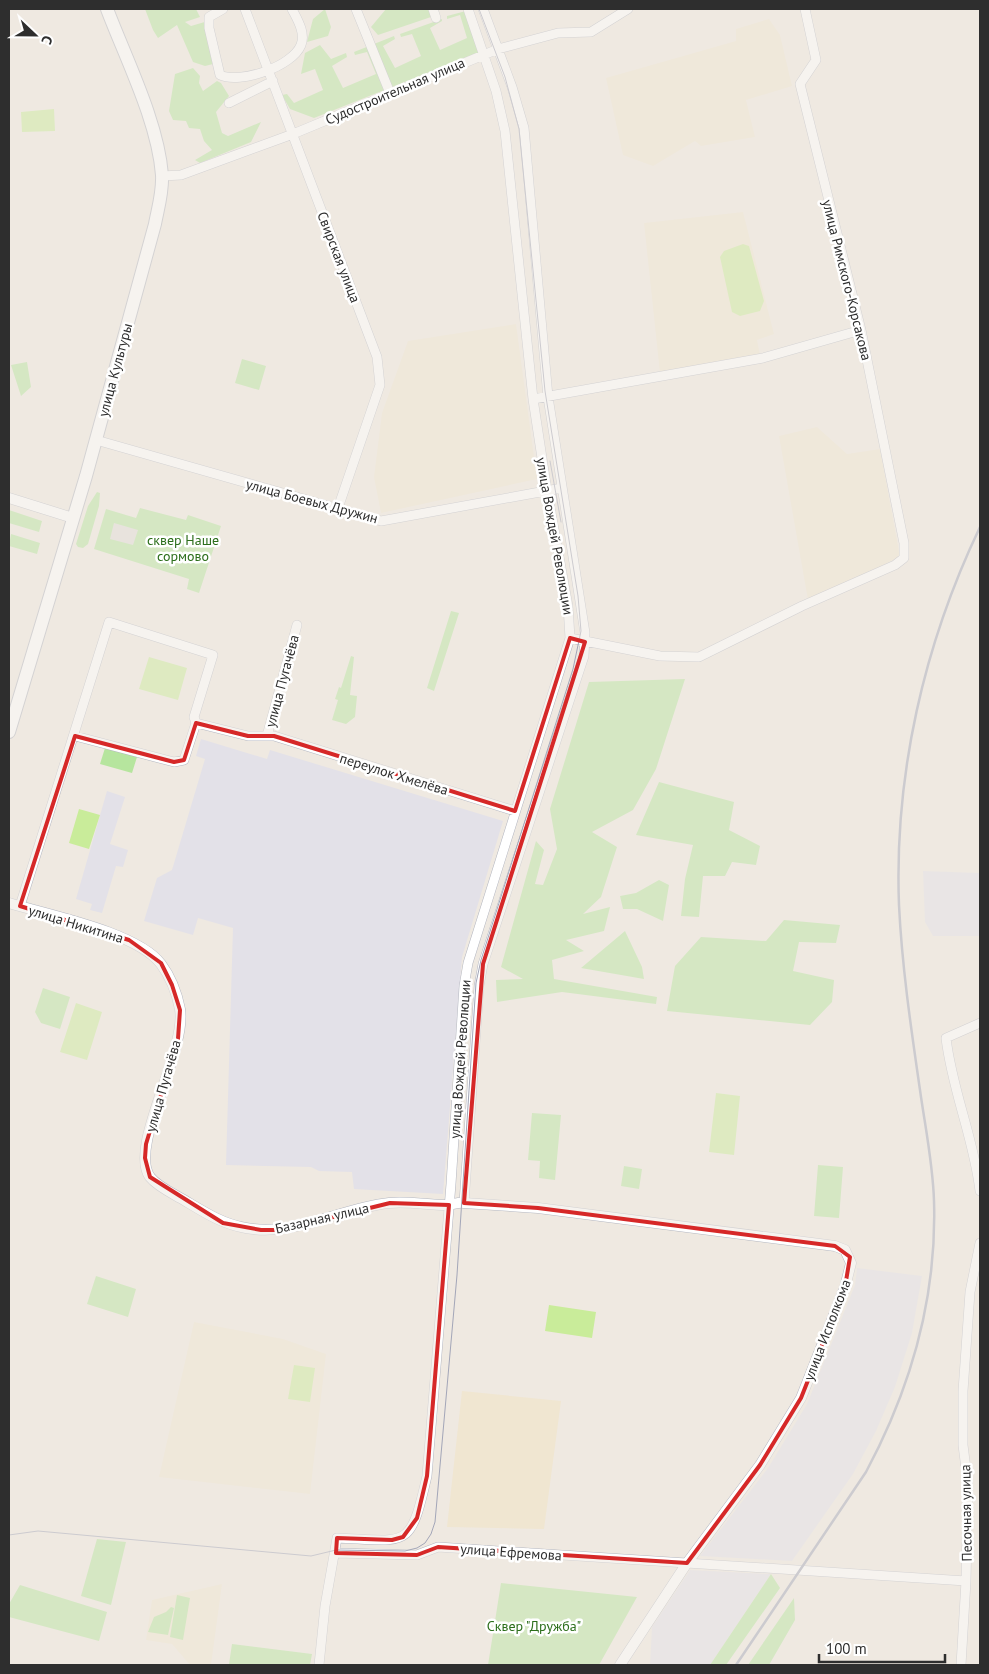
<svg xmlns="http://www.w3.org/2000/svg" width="989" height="1674" viewBox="0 0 989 1674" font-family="'PT Sans',sans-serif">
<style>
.industrial{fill:#e3e1e8}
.education{fill:#f0e6d1}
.green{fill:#b6e59e}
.pitch{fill:#c9ec9a}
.plaza{fill:#dfdcd8}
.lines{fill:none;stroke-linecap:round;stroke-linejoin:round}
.minor-casing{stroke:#b4b7c1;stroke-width:10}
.tertiary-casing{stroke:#b4b7c1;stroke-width:11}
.secondary-casing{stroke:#b4b7c1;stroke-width:14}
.minor{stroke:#fff;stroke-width:9}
.tertiary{stroke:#fff;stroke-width:10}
.secondary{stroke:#fff;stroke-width:12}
.tram{stroke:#a3a6b8;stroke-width:1}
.rail{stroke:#a3a6b8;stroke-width:2.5}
.marked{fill:none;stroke:#d62828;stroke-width:4;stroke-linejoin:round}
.labels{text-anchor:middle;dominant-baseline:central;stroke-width:5;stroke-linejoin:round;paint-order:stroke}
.street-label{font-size:14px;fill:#2e2e2e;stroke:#fff}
.park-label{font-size:14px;fill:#2c6e1b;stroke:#fff}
</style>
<rect width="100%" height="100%" fill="#efe9e1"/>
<!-- industrial -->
<path class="industrial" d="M201 739 267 759 270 750 503 821 462 957 443 1194 354 1189 352 1172 319 1171 311 1167 226 1165 233 928 198 918 193 935 144 921 157 878 172 870 205 759 196 756Z
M107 791 125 797 110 844 128 850 123 867 116 866 102 913 90 910 92 904 76 899Z
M923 871 980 873V936H933L925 922Z
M857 1268 922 1276 912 1333 895 1387 876 1431 853 1474 792 1561 700 1556 768 1468 807 1404 855 1285Z
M690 1570 771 1574 710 1665H650L652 1627Z"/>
<!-- education -->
<path class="education" d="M769 19 780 35 792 86 746 100 755 137 701 146 695 141 653 166 623 155 606 78 736 41V29Z
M743 212 774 334 757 340 760 355 660 373 644 223Z
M516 324 537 479 381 513 374 477 382 413 408 341Z
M817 427 847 454 880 449 900 557 808 600 779 436Z
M194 1322 283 1339 326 1354 310 1494 159 1477Z
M462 1391 561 1401 544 1529 447 1527Z
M222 1584 211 1665H190L172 1644 146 1640 152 1600Z"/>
<!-- green -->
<path class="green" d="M145 9H196L200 17 185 22 191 26 208 21 213 64 205 66 193 62 177 25 158 38 153 30Z
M325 9 331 27 328 36 307 42 313 19Z
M386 9H429L431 17 378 35 371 27Z
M466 11 480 52 314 118 290 109 282 95 287 94 294 103 323 90 315 69 301 74 305 53 320 45 331 59 346 53 347 57 332 66 343 88 376 74 367 52 355 55 354 52 394 36 395 39 383 46 395 68 421 56 412 34 401 37 400 34 442 19V21L430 28 440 50 467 38 460 15 447 19V16Z
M193 68 200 76 199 83 203 91 217 81 221 83 229 96 216 112 222 133 228 136 261 122 251 142 200 163 195 160 212 150 204 141 200 129 189 128 186 121 173 120 169 111 175 74Z
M242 359 266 366 259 390 235 383Z
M27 362 31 387 21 396 11 365Z
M97 492 100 493 99 506 88 544 83 548 78 547 76 544 88 506Z
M140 508 186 520 188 515 221 526 199 593 187 589 189 579 94 549 106 509 136 518Z
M9 510 42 521 39 532 9 523Z
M11 534 40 543 37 554 9 546Z
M451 611 459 613 434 691 427 688Z
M351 656 354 657 350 695 357 696 355 717 346 724 332 720 338 700 335 699 339 687 341 688Z
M685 679 656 769 633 810 592 832 617 847 601 897 583 914 610 907 604 931 566 940 584 951 552 960 554 979 657 997 656 1004 562 992 497 1002 496 980 523 979 501 967 536 841 544 850 535 884 543 885 557 849 550 809 589 682Z
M105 748 137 757 132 773 100 764Z
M659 782 734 802 729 830 760 846 756 865 732 862 725 876H703L699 917 681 916 685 879 693 845 636 835Z
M659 880 669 885 663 921 637 909H623L620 896 636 893Z
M784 920 840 925 836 943 799 942 793 971 834 980 832 1002 810 1025 667 1011 675 966 701 937 766 941Z
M625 931 642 967 644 979 581 968Z
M43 988 70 997 60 1029 41 1023 35 1012Z
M532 1113 561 1115 555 1180 539 1178 540 1161 528 1160Z
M818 1165 843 1167 839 1218 814 1216Z
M624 1166 642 1169 639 1189 621 1186Z
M96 1276 136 1289 128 1317 87 1304Z
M97 1539 126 1542 111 1605 81 1596Z
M771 1574 780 1588 726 1665H710Z
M501 1583 637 1597 599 1665H488Z
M20 1585 107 1612 99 1641 9 1617V1604Z
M177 1595 190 1598 183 1640 170 1637Z
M794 1598 795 1620 769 1665H748Z
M171 1607 174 1608 168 1635 148 1632 154 1617 166 1612Z
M232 1644 312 1654 310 1665 229 1664Z"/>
<!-- pitch -->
<path class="pitch" d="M54 109 55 131 22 132 21 112Z
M743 244 749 246 764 301 760 311 740 316 732 312 720 257 724 251Z
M149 657 187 668 178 700 139 689Z
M79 809 100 815 89 849 69 843Z
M76 1003 102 1012 87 1060 60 1052Z
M716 1093 740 1096 734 1155 709 1152Z
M549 1305 596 1312 592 1338 545 1331Z
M294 1365 315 1368 310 1402 288 1399Z"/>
<!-- plaza -->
<path class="plaza" d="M114 523 138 530 133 545 110 539Z"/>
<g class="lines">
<defs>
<path id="minor" d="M223 9 209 17V28L220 75C240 84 292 67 301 45 306 33 297 19 292 9
M245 9 377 357 380 385 338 508
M356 9 390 93
M433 9 436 18
M229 103 273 81
M162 176 181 175 293 134 498 49 558 33 591 32 628 9
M533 399 763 358 861 330
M96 440 381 521 562 488
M570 638 660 656 699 657 802 606 895 565 904 558V543L861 330 800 84 816 60 805 9
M75 736 174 762 184 760 196 723
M267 736 297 625
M20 906 109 622 213 655 194 717 196 723 248 736H274L515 811
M980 1023 946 1038C952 1090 974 1139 980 1191
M464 1203 479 986 483 964 584 656 585 633 548 397 524 128 512 87 483 9
M336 1553 417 1555 438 1547 966 1581 961 1665
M966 1581 968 1485 963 1445V1391L970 1292 980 1243
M319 1665 325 1606 337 1538C409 1541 410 1550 427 1476L451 1184 464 986 468 963 570 638 568 606 547 491 533 399 505 131 496 91 468 9"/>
<path id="tertiary" d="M9 498 73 518
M9 903C48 915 137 932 161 964 170 976 177 994 180 1009 187 1051 128 1147 150 1177 158 1187 174 1194 184 1200 204 1212 222 1224 246 1228 295 1237 341 1208 389 1203 408 1201 428 1205 446 1205 452 1205 458 1202 464 1203L538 1208 835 1246 845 1250 851 1263 845 1287 801 1398 760 1465 687 1563 620 1665"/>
<path id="secondary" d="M9 732 86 476 155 224C158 208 163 192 162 175 158 122 126 59 107 9"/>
</defs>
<!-- minor casing -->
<use href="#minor" class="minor-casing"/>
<!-- tertiary casing -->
<use href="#tertiary" class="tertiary-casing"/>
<!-- secondary casing -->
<use href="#secondary" class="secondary-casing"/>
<!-- minor -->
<use href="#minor" class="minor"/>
<!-- tertiary -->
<use href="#tertiary" class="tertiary"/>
<!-- secondary -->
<use href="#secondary" class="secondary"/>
<!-- tram -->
<path class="tram" d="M550 461 561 522
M9 1535 38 1531 311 1556 336 1550 405 1551 417 1548 425 1543 431 1534 435 1522 457 1275 476 983 481 960 573 669 581 631 578 596 545 391 519 129 505 77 479 9"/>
<!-- rail -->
<path class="rail" d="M736 1665 866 1472C911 1388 937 1297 934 1201 933 1164 925 1126 920 1090 911 1028 902 967 899 905 894 775 924 644 980 527"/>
</g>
<!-- marked area -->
<path d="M0 0H989V1674H0ZM570 638 585 642 483 964 464 1203 538 1208 835 1246 850 1257 845 1287 801 1398 760 1465 687 1563 438 1547 417 1555 336 1553 337 1538 392 1540 403 1537 417 1518 427 1476 449 1205 390 1203 280 1230H261L223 1223 150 1177 145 1158 146 1144 178 1039 180 1010 172 985 161 963 129 940 20 906 75 736 174 762 184 760 196 723 248 736H274L515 811Z" fill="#efe9e1" fill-opacity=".55" fill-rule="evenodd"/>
<path class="marked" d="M570 638 585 642 483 964 464 1203 538 1208 835 1246 850 1257 845 1287 801 1398 760 1465 687 1563 438 1547 417 1555 336 1553 337 1538 392 1540 403 1537 417 1518 427 1476 449 1205 390 1203 280 1230H261L223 1223 150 1177 145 1158 146 1144 178 1039 180 1010 172 985 161 963 129 940 20 906 75 736 174 762 184 760 196 723 248 736H274L515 811Z"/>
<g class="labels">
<!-- street labels -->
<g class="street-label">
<text transform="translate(395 91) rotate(-23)">Судостроительная улица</text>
<text transform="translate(339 257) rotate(69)">Свирская улица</text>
<text transform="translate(847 280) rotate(76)">улица Римского-Корсакова</text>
<text transform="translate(115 370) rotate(-75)">улица Культуры</text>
<text transform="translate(312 501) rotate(15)">улица Боевых Дружин</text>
<text transform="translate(555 536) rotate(80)">улица Вождей Революции</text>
<text transform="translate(282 681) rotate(-75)">улица Пугачёва</text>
<text transform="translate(394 774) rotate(17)">переулок Хмелёва</text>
<text transform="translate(76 924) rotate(17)">улица Никитина</text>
<text transform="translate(460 1059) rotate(-86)">улица Вождей Революции</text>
<text transform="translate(163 1086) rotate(-74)">улица Пугачёва</text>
<text transform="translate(322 1218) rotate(-13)">Базарная улица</text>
<text transform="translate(827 1330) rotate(-69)">улица Исполкома</text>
<text transform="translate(966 1513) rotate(-91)">Песочная улица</text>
<text transform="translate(511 1552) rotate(4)">улица Ефремова</text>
</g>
<!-- park labels -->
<g class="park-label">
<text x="183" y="540">сквер Наше<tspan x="183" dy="16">сормово</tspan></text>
<text x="534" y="1626">Сквер "Дружба"</text>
</g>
</g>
<!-- border -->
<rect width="989" height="1674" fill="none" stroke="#2e2e2e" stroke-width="20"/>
<!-- north arrow -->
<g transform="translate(35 35) rotate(112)" stroke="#ffffff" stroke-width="4" paint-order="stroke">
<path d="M0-4L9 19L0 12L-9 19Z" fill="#2e2e2e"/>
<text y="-8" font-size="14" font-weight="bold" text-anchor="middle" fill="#2e2e2e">С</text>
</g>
<!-- scale -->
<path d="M819 1654v8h126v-8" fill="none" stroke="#2e2e2e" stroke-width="2.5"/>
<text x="826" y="1654" font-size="15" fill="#2e2e2e" stroke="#ffffff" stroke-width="4" paint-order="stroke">100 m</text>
</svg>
